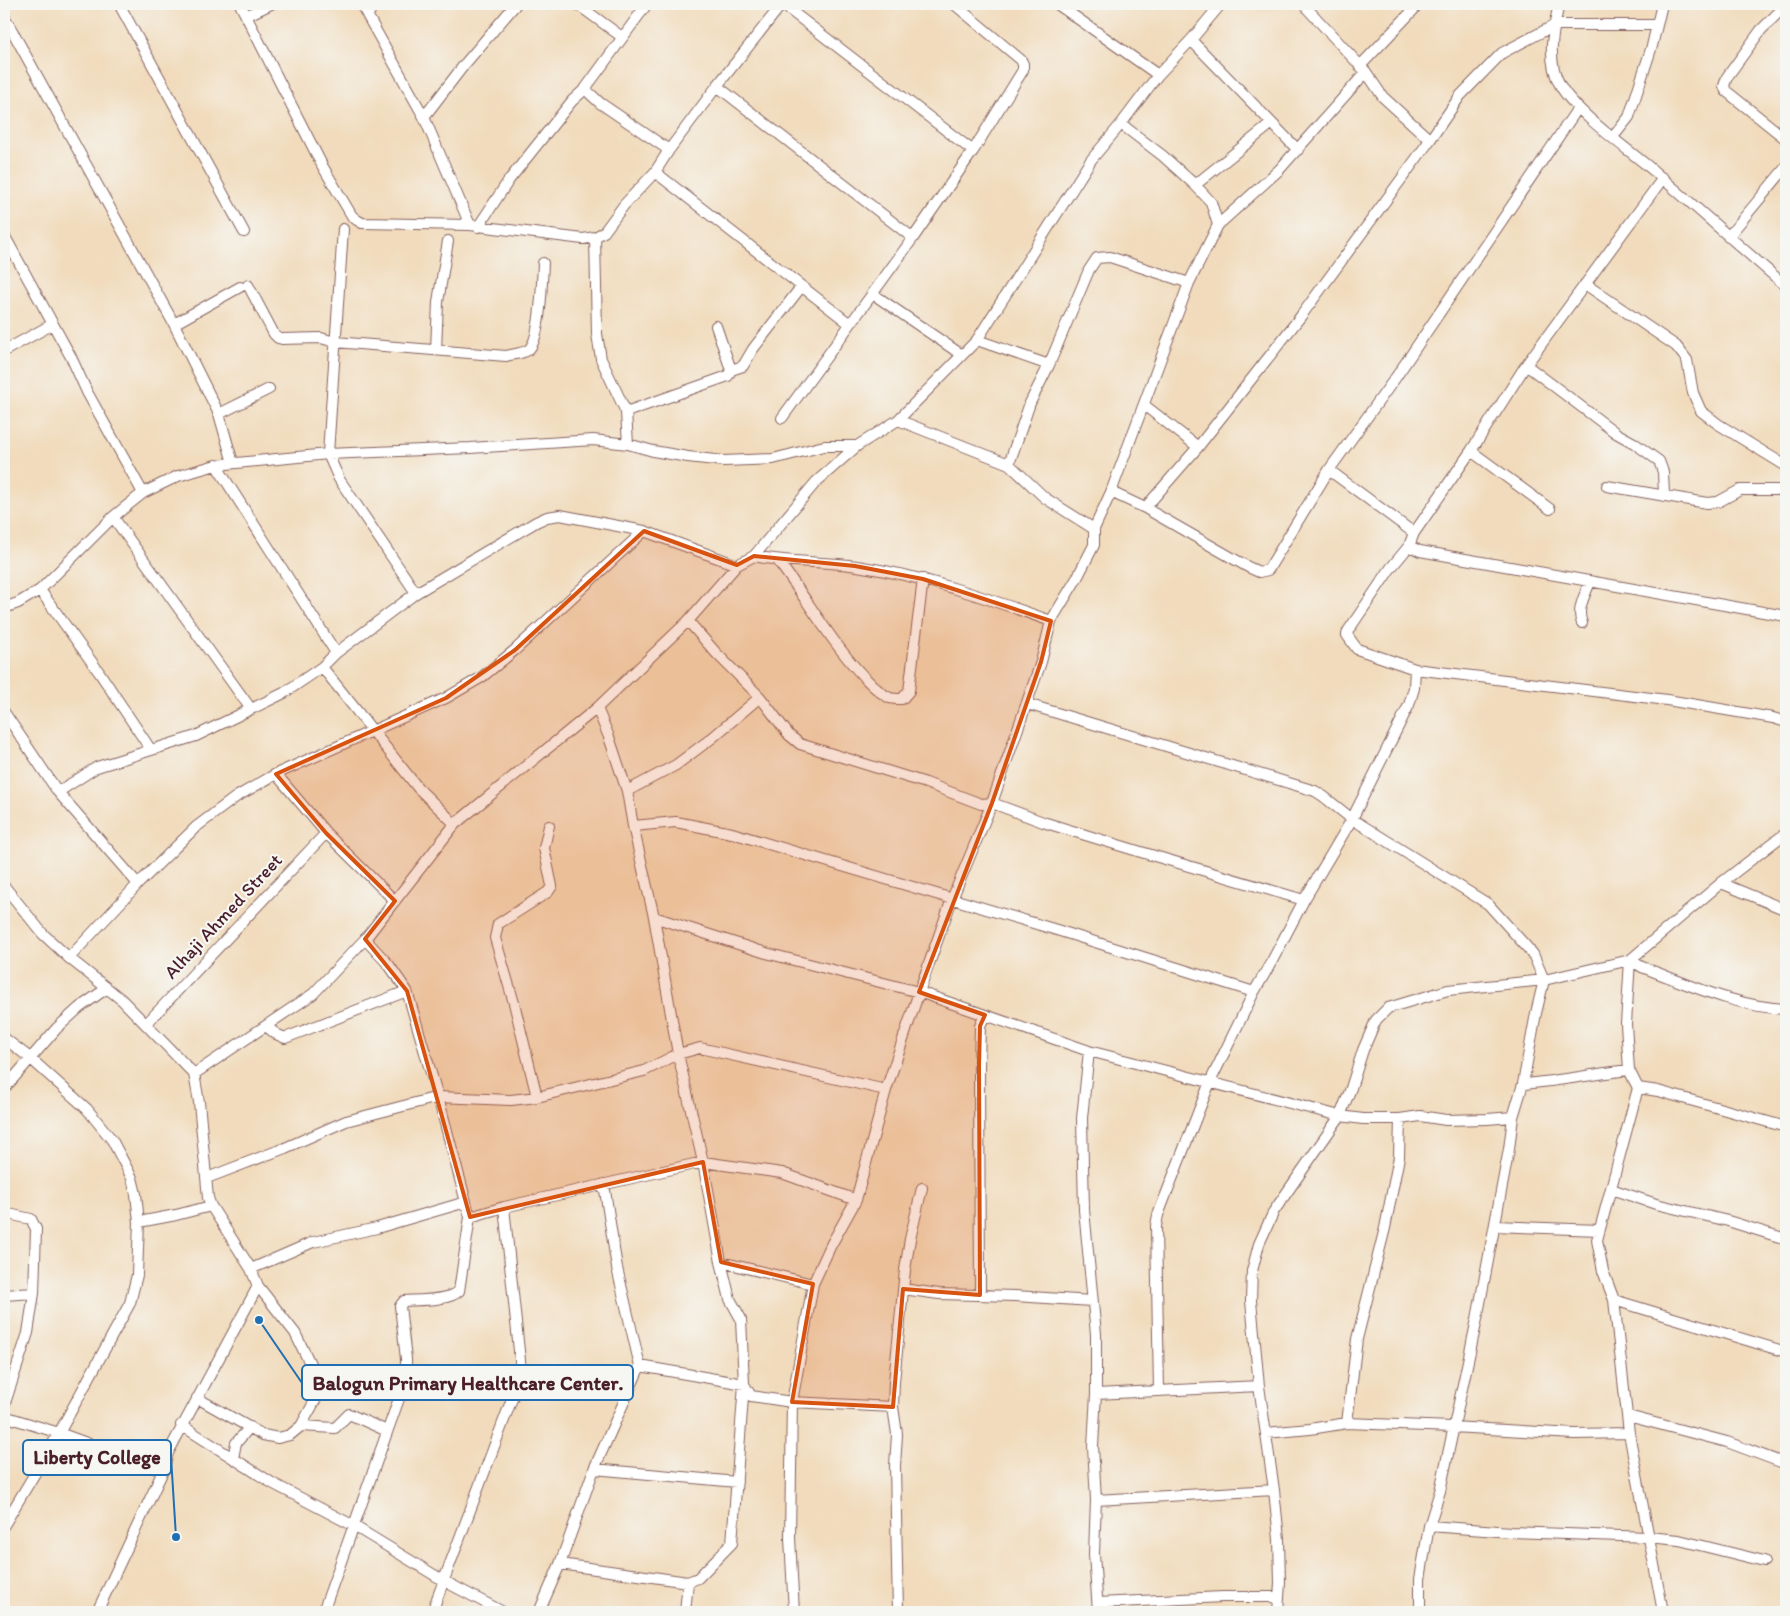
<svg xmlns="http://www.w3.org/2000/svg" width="1790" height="1616" viewBox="0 0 1790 1616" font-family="Itim,sans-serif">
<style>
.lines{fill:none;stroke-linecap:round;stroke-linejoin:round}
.minor-casing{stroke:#84615e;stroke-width:12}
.minor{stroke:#fff;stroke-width:10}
.marked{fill:#d8530f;fill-opacity:0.2;stroke:#d8530f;stroke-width:4;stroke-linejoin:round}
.labels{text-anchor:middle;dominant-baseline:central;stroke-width:4.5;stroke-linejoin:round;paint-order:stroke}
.street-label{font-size:19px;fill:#4a1f2b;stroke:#f6f6f2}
.leader{fill:none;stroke:#1f6fb2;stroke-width:2}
.callout-dot{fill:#1f6fb2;stroke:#f6f6f2;stroke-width:2}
.callout{fill:#f6f6f2;stroke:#1f6fb2;stroke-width:2}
.callout-label{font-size:20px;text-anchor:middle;font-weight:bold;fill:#4a1f2b}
</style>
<rect width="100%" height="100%" fill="#f6f6f2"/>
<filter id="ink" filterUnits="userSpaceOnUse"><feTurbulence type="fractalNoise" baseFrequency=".02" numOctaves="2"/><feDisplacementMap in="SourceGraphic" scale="10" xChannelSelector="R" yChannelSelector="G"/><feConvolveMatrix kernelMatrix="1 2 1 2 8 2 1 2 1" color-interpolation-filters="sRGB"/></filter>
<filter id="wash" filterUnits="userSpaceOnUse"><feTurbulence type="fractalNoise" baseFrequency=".0096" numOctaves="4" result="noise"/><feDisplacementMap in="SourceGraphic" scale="20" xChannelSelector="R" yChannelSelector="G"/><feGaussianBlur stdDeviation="1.12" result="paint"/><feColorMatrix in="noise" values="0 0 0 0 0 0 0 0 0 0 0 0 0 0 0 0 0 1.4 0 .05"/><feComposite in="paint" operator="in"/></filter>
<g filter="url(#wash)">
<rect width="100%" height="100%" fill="#f1dbbc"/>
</g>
<g filter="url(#ink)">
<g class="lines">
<defs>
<path id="minor" d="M119 4 244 232
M240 4 323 167 352 216 357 220 362 223 470 225 583 239 595 237 604 232 624 205 655 172 669 150 600 103 585 89
M361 4 424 117 470 225
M577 4 622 37
M782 4 717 86 913 238
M782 4 973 151
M1057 4 1158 75
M1303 4 1366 72 1383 97 1430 140
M1559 4C1553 30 1546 60 1560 85 1574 111 1625 147 1649 167 1695 206 1740 247 1786 286
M1786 5 1761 30 1727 77 1724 86 1726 91 1786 139
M367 15 375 4
M4 16 174 324 219 414 233 463
M246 16 271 4
M1191 40 1298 150
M1360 66 1419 4
M424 117 464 65 516 4
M1121 124 1163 156 1195 185 1211 202 1218 225
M1613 137 1629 117 1652 46 1662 4
M669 150 717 86
M655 172 850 324
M1663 178 1526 365 1471 451 1414 533 1409 546 1420 551 1786 616
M1195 185 1271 124
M478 227 509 180 572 101 585 89 647 4
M343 229 328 454 339 479 416 593
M4 235 71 357 87 392 143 493
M595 237 597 334 601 359 626 412 628 444
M1728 237 1786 167
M1585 284 1676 346 1687 360 1693 393 1701 411 1718 424 1786 466
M248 285 274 334 278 338 282 339 321 338 335 342 506 356C512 354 522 354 528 350 541 341 542 279 543 263
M873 294 962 355
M174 324 240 287
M977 340 1049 365
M436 350 438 302 448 241
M4 351 53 324
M1526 365 1616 433 1634 443 1659 461 1663 472 1664 495
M731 370 743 366 753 349 801 287
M1144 405 1198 447
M626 412 728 376 731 370 716 326
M219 414 269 389
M782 418 913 238 973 151 1023 70V64L1021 60 954 4
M898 420 1009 464 1045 498 1094 529
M1471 451 1550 509
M1009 464 1030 403 1049 365 1089 270 1097 258 1110 257 1189 283
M216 465 336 653
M1329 470 1414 533
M1607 486 1707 503 1718 502 1740 490H1786
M1111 492 1145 508 1248 567 1259 572 1268 570 1329 470 1396 377 1578 108
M1145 508 1198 447 1301 316 1430 140 1460 96 1502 53 1555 25H1657
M113 517 251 709
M1409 546 1390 569 1348 631 1347 635 1357 649 1415 669 1667 700 1773 718 1786 722
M754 556C788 563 822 561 857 566 924 576 987 598 1051 621
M778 561C807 599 830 641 863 676 871 684 880 694 890 698 893 699 898 699 902 699L909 691 923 579
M40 590 99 672 151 750
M4 608 18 603 40 590 113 517 143 493 178 476 216 465 328 454 470 448 593 440 628 444 653 451 688 457 724 461 773 459 824 446H857
M688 621 717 654 760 697 789 735 800 744 926 783 981 804 992 803 1043 822 1141 852 1304 900
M1582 623C1576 610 1585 595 1590 582
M322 667 418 788 455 824 365 939
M1027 704 1315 791 1323 796 1352 819 1488 904 1533 954 1544 980 1536 1013 1523 1084 1513 1117 1509 1149 1477 1319 1440 1491 1429 1526 1420 1579V1612
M4 712 58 792 138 884
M276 774 326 833 395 901
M627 791 676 765 712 738 760 697
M58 792 97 767 196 736 284 693 322 667 336 653 416 593 536 522 547 517 560 515 644 531 737 565
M455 824 597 708 688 621 737 565 754 556 816 482 857 446 898 420 977 340 1091 160 1121 124 1158 75 1191 40 1221 4
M633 826 676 822 732 833 1060 931 1254 992
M1721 883 1786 910
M4 886 43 934 69 958 122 1000 194 1074 199 1102 208 1198 211 1206 251 1269 258 1286 295 1333 322 1388 301 1426 290 1435 278 1438 263 1435 197 1398
M654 917 766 953 919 992 1089 1051 1340 1116 1363 1119H1400L1420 1116 1446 1120 1487 1119 1513 1117
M69 958 138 884 196 827 236 797 276 774 446 698 482 677 515 650 644 531
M146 1024 326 833
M266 1026 276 1034 285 1038 407 991
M4 1038 30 1058 87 1109 112 1140 132 1178 136 1194 139 1222 137 1275 130 1303 59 1433 4 1525
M1089 1051 1082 1118 1084 1210 1096 1334V1394L1093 1446 1096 1500 1094 1554 1098 1612
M194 1074 313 994 365 939 389 965 407 991 438 1097 511 1100 537 1097 644 1071 678 1054 700 1048 886 1090
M1523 1084C1559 1081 1593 1074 1629 1070
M1638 1088 1658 1091 1786 1127
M4 1089 57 1028 79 1008 107 988
M537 1097 514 1003 495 938 498 924 548 892 552 886 544 848 549 826
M207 1178 285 1148 346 1121 438 1097 470 1217 459 1291C449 1301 418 1300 404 1301L400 1306 406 1359V1379L323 1612
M1611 1189 1656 1204 1728 1221 1786 1239
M4 1213 31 1219 36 1229 34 1293 28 1333 4 1406
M470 1217 504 1207 703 1162 782 1173 856 1200
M139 1222 176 1215 211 1206
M1495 1226 1599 1230
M721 1262 813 1284
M251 1269 313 1242 377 1228 466 1202
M903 1289 939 1294 1015 1296 1092 1301
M4 1295 34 1293
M980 1295 979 1066 980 1026 985 1015
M1614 1300 1786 1352
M640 1366 744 1384 751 1396 792 1402 893 1407
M1159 1391 1156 1226 1158 1215 1210 1082 1254 992 1272 961 1304 900 1352 819 1409 705 1414 688 1415 669
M1096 1394 1259 1386
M4 1416 59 1433 163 1471
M1628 1416 1727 1442 1786 1464
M1347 1423 1357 1339 1385 1228 1399 1157 1400 1119
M181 1425 272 1483 354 1526 444 1581 503 1612
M301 1426 335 1428 349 1414 387 1431
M1266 1433 1310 1429 1347 1423 1452 1427 1574 1434 1629 1433
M233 1458 236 1443 250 1427
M594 1469 737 1482
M1096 1500 1274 1490
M1429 1526 1511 1532 1648 1537 1679 1540 1764 1561
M560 1564 688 1582 698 1578 732 1543 744 1384 741 1319 730 1299 721 1262 703 1162 678 1054 654 917 633 826 627 791 609 737 597 708
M1098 1603 1223 1597H1279
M97 1612 163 1471 168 1453 258 1286
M432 1612 513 1396 521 1370 504 1207
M539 1612 560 1564 594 1469 640 1366 617 1268 604 1184
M685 1612 688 1582
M794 1612 790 1538 792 1402 813 1284 831 1245 856 1200 886 1090 919 992 952 899 992 803 1041 662 1051 621 1077 578 1094 545V529L1111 492 1189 283 1218 225 1279 170 1366 72
M898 1612 895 1466 897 1434 893 1407 894 1382 905 1270 910 1239 922 1188
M1278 1612 1280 1583 1279 1539 1274 1490 1259 1386 1251 1301 1252 1271 1259 1244 1274 1211 1340 1116 1351 1088 1363 1050 1376 1020 1388 1008 1448 990 1544 980 1630 960 1721 883 1786 833
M1663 1612 1629 1433 1614 1300 1603 1271 1597 1240 1638 1088 1629 1070 1626 1024 1630 960 1642 967C1688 984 1736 1007 1786 1009"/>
</defs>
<!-- minor casing -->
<use href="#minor" class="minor-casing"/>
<!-- minor -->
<use href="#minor" class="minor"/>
</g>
</g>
<!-- marked area -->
<path class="marked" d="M644 531 737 565 754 556 855 566 923 579 1051 621 1041 662 992 803 919 992 985 1015 980 1026 979 1066 980 1295 903 1289 893 1407 792 1402 813 1284 721 1262 703 1162 470 1217 407 991 365 939 395 901 326 833 276 774 446 698 515 650Z"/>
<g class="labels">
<!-- street labels -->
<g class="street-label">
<text transform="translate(223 916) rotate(-47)">Alhaji Ahmed Street</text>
</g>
</g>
<!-- callouts -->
<path class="leader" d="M259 1320L302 1383M176 1537L171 1457"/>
<g class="callout-dot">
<circle cx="259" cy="1320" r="5"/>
<circle cx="176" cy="1537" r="5"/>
</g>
<g class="callout">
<rect x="302" y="1365" width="331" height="35" rx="5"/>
<rect x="23" y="1440" width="148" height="35" rx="5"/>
</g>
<g class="callout-label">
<text x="468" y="1390">Balogun Primary Healthcare Center.</text>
<text x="97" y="1464">Liberty College</text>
</g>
<!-- margin -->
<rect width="1790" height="1616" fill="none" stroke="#f6f6f2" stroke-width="20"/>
</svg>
